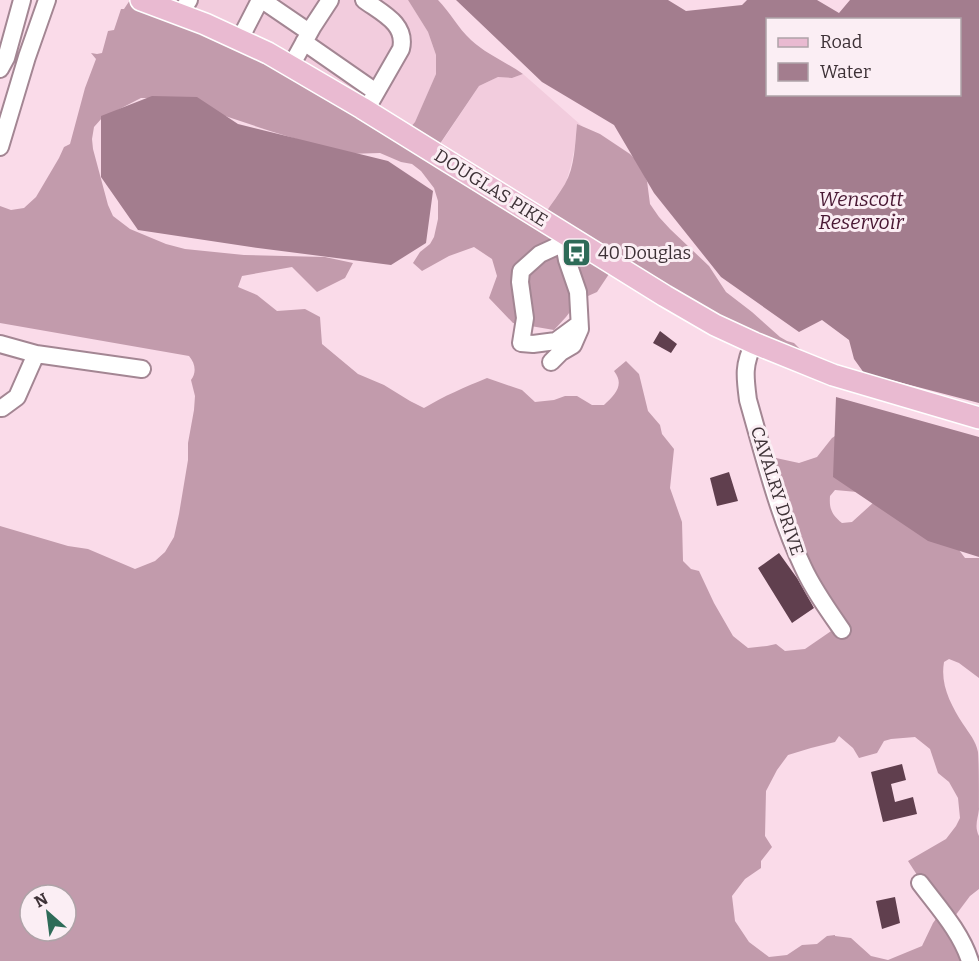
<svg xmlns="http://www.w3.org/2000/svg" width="979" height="961" viewBox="0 0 979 961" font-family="Bitter,serif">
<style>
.built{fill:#f2ccdd}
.forest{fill:#c29bac;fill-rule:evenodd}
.water{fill:#a37d8e;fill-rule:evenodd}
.building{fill:#603f4e}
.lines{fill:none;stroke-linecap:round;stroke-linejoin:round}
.minor-casing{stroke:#a38693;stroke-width:20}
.major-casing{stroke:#fff;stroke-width:24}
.minor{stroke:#fff;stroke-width:16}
.major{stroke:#e9bad1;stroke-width:21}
.labels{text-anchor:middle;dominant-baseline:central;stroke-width:6;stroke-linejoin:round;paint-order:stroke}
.street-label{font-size:18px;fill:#3e3237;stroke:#fbeef4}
.poi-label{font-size:18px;fill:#3e3237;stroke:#fbeef4;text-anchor:start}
.water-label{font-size:20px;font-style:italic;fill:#491833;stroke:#fbeef4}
</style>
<rect width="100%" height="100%" fill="#fadbe9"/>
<!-- built -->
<path class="built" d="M189 0H408L428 32 436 55V74L415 122 409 129 183 16Z
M523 74 582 126 577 124 575 146 571 165 566 183 546 212 433 155 479 86 498 77 512 78Z"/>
<!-- forest -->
<path class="forest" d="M130 0H134L409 129 415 122 436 74V55L428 32 408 0H438C450 12 458 28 471 40 486 54 506 62 523 74L512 78 498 77 479 86 433 154 546 212C552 203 559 194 565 184 575 167 575 143 577 124L600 134 630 154 638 162 647 181 650 204 659 217 670 229 709 266 726 292 752 312 780 337 787 341 794 343 813 362 611 271 597 292 579 300 566 317 554 330 513 323 489 298 497 276 492 259 474 247 449 256 422 271 413 263 420 252 430 244 434 237 438 219V201L434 188 421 171 412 164 401 162 380 153 346 154 270 131 201 108 151 98H141L102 118 94 127 92 139 93 149 108 205 113 216 130 229 166 244 185 249 244 255 325 257 353 263 345 278 317 292 292 267 242 276 238 287 257 295 277 311 305 309 320 317 322 344 358 374 384 385 410 401 424 408C444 396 465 387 487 378L522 390 535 402 554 400 565 396H577L592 405H604C615 395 625 385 614 371L626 361 639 374 648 411 660 425 662 434 674 449 670 488 682 522 683 561 691 569 699 571 714 603 733 636 748 648 767 646 776 644 785 651 805 649 837 627 764 464 776 458 799 463 817 457 832 438 841 432 857 492 835 490 830 496C829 509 832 515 842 523L852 522 884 493 956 546 965 558H979V678L959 663 949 659 944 662C940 685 951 705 963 724 969 733 976 741 978 752 979 762 979 799 979 809 978 819 974 826 979 836V889L970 896 952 920 969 961H0V526L68 546 88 549 135 569 155 561 165 552 174 537 179 514 188 460V443L194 410 195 396 191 380C197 372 195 363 189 356L0 323V206L11 210 24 208 36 197 59 158 64 147 70 144 85 88 96 59 91 53 97 54 102 53 108 31 114 30 121 9H124ZM839 736 853 748 859 758 877 753 884 741 891 739 915 737 930 749 938 773 949 782 958 798 960 818 956 826 946 839 908 861 941 912 933 923 922 946 888 960 871 956 851 938 835 936V935L827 936 817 944 802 945 787 955 769 957 749 942 735 921 732 896 745 879 761 868V861L772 847 765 836 766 791 777 770 788 755 811 748 835 742ZM30 895H66V931H30Z"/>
<!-- water -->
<path class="water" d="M456 0H668L686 11 742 5 747 0H817L839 13 850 0H979V403L864 373 854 359 849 340 822 320 799 332 721 277 654 193 614 125 542 82ZM768 20H960V94H768Z
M152 96 197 97 238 124 388 161 433 191 426 243 391 265 258 248 138 230 101 177V116Z
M836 397 979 437V557L928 541 833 477Z"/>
<!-- building -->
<path class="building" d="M660 331 677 344 671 353 653 343Z
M729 472 738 501 717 506 710 478Z
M779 553 797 578 814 608 792 623 758 568Z
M902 764 906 780 891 784 895 802 913 797 917 814 883 822 871 772Z
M895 897 900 923 882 929 876 901Z"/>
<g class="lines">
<defs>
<path id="minor" d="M262 0 309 32
M364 0C382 13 407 24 401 49L366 110
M180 14 189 0
M240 39 260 0
M304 42 376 92
M291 66 313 26 330 0
M0 69 6 58 22 0
M0 147 27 57 47 0
M564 243 540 254 521 271 520 282 525 318 521 343 533 344 556 341 579 324
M754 343C743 365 745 377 748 400 764 456 778 514 803 567 813 589 828 610 842 630
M0 344 36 354 142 369
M551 362 561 352 573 345 580 329 578 292 567 260 562 233
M0 408H2L17 397 36 354
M920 883C938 907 961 932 970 961"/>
<path id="major" d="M141 0 205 24 268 53 362 108 665 296 715 325 754 343 833 375 979 418"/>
</defs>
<!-- minor casing -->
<use href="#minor" class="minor-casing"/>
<!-- major casing -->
<use href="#major" class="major-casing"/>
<!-- minor -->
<use href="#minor" class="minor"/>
<!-- major -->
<use href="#major" class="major"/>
</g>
<!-- icons -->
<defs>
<symbol id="bus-square" viewBox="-11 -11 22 22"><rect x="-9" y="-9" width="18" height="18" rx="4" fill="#2e6b58" stroke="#fbeef4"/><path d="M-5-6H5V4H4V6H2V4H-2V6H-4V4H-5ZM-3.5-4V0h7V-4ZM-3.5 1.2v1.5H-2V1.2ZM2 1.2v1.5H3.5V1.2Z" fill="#fff"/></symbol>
</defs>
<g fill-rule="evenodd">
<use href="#bus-square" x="560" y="236" width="33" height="33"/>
</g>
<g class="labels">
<!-- street labels -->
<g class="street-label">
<text transform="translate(491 188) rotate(32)">DOUGLAS PIKE</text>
<text transform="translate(777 491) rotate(72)">CAVALRY DRIVE</text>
</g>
<!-- poi labels -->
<g class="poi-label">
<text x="598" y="253">40 Douglas</text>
</g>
<!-- water labels -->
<g class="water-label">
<text x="861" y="199">Wenscott<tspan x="861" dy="23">Reservoir</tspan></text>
</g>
</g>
<!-- legend -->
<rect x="766" y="18" width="195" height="78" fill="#fbeef4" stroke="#afa3a8" stroke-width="1.5"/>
<rect x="778" y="38" width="30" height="9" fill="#e9bad1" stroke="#afa3a8" stroke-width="1.5"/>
<text x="820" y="48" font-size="18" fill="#3e3237">Road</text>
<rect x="778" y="63" width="30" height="18" fill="#a37d8e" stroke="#afa3a8" stroke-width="1.5"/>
<text x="820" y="78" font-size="18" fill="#3e3237">Water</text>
<!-- north arrow -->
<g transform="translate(48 913) rotate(332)"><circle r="28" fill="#fbeef4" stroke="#afa3a8" stroke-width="1.5"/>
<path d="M0-4.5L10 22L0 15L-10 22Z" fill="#2e6b58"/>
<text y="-9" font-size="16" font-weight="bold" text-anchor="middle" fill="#3e3237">N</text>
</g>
</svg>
